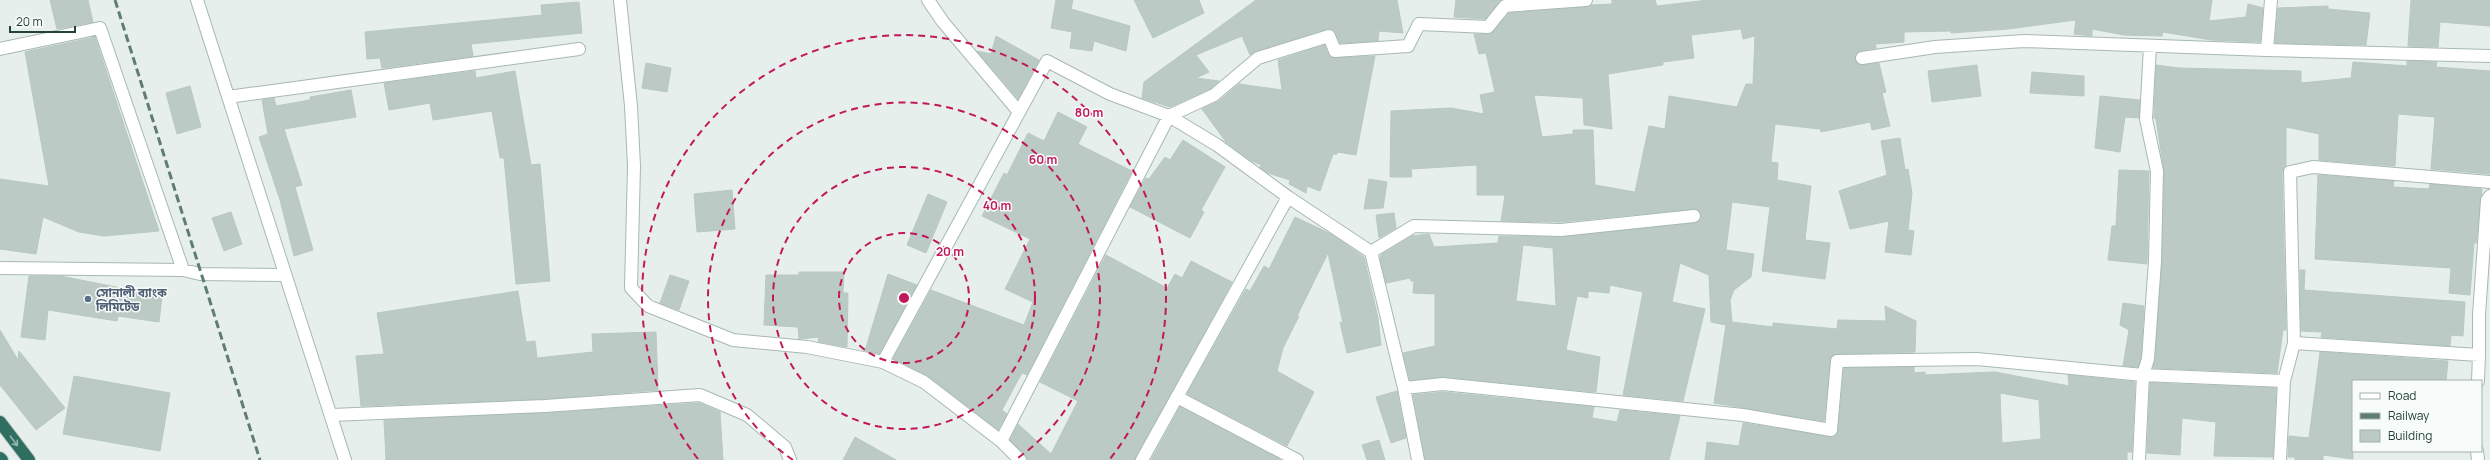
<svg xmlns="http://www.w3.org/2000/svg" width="2490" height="460" viewBox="0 0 2490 460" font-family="Manrope,'Noto Sans Bengali',sans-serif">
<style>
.building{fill:#bbcac4;stroke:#b8c9c2;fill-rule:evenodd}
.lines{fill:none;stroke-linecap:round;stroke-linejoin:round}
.street-casing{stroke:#a8b8b2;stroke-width:14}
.highway-casing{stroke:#c2cac8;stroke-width:14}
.street{stroke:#fff;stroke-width:12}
.highway{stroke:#2f6f62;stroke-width:12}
.rail{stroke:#5f7d75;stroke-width:3;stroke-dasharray:8 4;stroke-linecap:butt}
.oneway{stroke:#93b5ae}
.ring{fill:none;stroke:#c2185b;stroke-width:2;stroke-dasharray:7 5}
.service-dot{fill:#5c6f8a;stroke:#f7fbf9;stroke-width:1.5}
.labels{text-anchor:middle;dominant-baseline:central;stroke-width:3;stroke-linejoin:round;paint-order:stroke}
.service-label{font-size:12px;font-weight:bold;fill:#4e5e75;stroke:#f7fbf9;text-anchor:start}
.centre{fill:#c2185b;stroke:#f7fbf9;stroke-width:2}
.ring-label{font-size:12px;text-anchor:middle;font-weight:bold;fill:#c2185b;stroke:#f7fbf9;stroke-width:3;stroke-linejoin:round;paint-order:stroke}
</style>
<rect width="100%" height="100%" fill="#e6efeb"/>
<!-- building -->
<path class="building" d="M50 0H88L93 22 57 29Z
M1056 0H1073L1071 9 1130 26 1126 51 1094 41 1092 51 1070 48 1072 32 1051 28Z
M1134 0H1199L1204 13 1153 38Z
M1256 0H1397L1403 33 1379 31 1378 41 1340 43 1334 30 1327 29 1256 51 1250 55 1242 36 1196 55 1209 72 1196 78 1219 81 1210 89 1170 107 1142 98 1144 82Z
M1456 0H1501L1485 19 1454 17Z
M1612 0H1655L1657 6 1708 0H2212L2209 21 2246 17 2248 4 2263 8 2260 42 2211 40 2163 32 2162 36 2124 35 2092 29V36L2074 34 2076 20 2008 29 1951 33V31L1904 32V42L1875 44 1876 48 1861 51 1855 56 1856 62 1860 65 1879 63 1886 92 1882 93 1890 126 1872 130 1870 122 1821 132 1819 126V129L1775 124 1771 162 1778 163 1777 180 1811 186 1805 240 1830 243 1825 279 1762 271 1770 207 1732 202 1726 250 1754 254 1751 277 1734 290 1730 300 1732 322 1773 327V323L1837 329 1838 320 1886 321 1885 306 1916 321 1915 352 1837 354 1831 357 1824 421 1714 403 1726 325 1711 322 1709 275 1680 263 1672 302 1705 309 1683 401 1623 395 1643 292 1610 285 1609 293 1588 291V298L1577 296 1566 350 1600 357 1596 392 1444 377 1410 380 1403 353 1435 346V294L1413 293 1414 281H1411L1410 278 1386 283 1380 259 1381 255 1412 236 1429 234 1434 247 1498 243 1499 236 1562 237 1695 223 1701 219 1700 212 1693 209 1561 222 1501 221 1505 195H1477V165L1411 169 1412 177H1390L1391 111 1451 108 1484 114 1480 95 1495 92 1486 53 1479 54 1474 34H1491L1509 13 1587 7 1591 5 1612 4ZM1741 29 1743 39 1755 36 1753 84H1746L1737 107 1669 96 1665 129 1649 126 1635 192 1595 185 1593 130H1573V134L1542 137 1534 95 1583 98 1584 125 1612 129 1608 74 1663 65V62L1694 58 1691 35ZM1523 245 1553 248 1556 306 1516 301Z
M2411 0H2490V26L2440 22 2438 47 2408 46Z
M579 2 582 33 471 44 473 56 382 68 380 58 367 59 365 32 542 15 541 5Z
M2328 6V9L2370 13 2366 45 2275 43 2278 8Z
M996 36 1039 60 1018 99 977 51 991 54Z
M95 37 159 231 104 236 79 232 43 217 36 254 0 249V179L49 186 25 52Z
M1325 45 1328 54 1335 58 1375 56 1356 155 1337 152V154H1333L1320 191 1307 186 1306 193 1289 184 1290 180 1268 173 1260 168 1261 165 1250 160 1226 142 1202 109 1219 101 1239 84 1282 90 1278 60Z
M2407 61 2437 62 2436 67 2490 71V174L2431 169 2435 117 2398 114 2395 166 2319 160V134L2286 127V166L2282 172 2286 330H2283L2277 373 2153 368 2162 261 2164 171 2156 119 2154 118 2156 65 2179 68 2301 71V83L2351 78 2353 62 2407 66Z
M646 63 671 68 667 92 642 88Z
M1977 65 1981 96 1932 102 1928 71Z
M475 71 476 78 515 71 531 165 540 164 550 281 516 284 504 158H500L492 111 433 120 430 103 389 110 384 83Z
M2032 72 2084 76V96L2030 93Z
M190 86 201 127 177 134 166 93Z
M351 90 356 117 284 129 302 185 295 187 313 250 294 256 280 200 259 137 268 134 262 100 274 98 276 106 310 100V97Z
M2100 96 2140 100 2139 118 2125 117 2120 152 2095 148Z
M1058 112 1087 127 1078 144 1132 171 1027 375 1022 373 1017 382 1002 410 1007 414 998 430 928 376 893 359 931 290 1024 325 1033 302 1005 289 1030 239 982 216 1004 173 1007 175 1028 133 1044 141Z
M1900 138 1905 170 1908 169 1912 193 1908 230 1914 231 1911 255 1885 252 1889 221 1850 229 1839 191 1887 175 1881 141Z
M1183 140 1225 167 1201 210 1204 212 1190 238 1130 207 1146 178 1149 179 1165 157 1170 160Z
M2119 170 2149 171 2147 264 2108 260 2112 226H2116Z
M2318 175 2394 181 2393 187 2429 189 2430 184 2482 189 2476 243H2474L2470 295 2449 293 2451 268 2315 259Z
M1369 179 1387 182 1383 208 1364 209Z
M732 190 735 229 697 232 694 194Z
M928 194 947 202 926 253 907 245Z
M231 212 242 244 224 251 212 218Z
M1394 213 1396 228 1379 238 1376 215Z
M1295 217 1331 234 1364 257 1378 318 1381 345 1347 353 1340 322 1343 323 1328 253 1297 316H1299L1283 348 1277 371 1314 392 1287 446 1187 394 1246 289 1250 291 1264 266 1269 269Z
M1106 255 1167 288 1175 274 1182 278 1191 261 1232 282 1135 460H1027L1025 455 1010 440 1018 424 1051 454 1078 401 1040 382Z
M2300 270H2305L2304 290 2465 302 2463 336 2451 335 2450 346 2321 337 2322 332 2301 331Z
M799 272H844L843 293H848L847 347 818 342 819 337 799 339 798 327 764 325 766 275H799Z
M888 274 917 285 879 354 865 351Z
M670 275 689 281 679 310 660 303Z
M29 276H60L162 296 159 322 118 316 117 321 48 310 45 340 21 337Z
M518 291 526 342 535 341 537 358 593 352 592 334 656 332 658 390 545 399 361 406 356 356 384 354 377 313Z
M2123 303 2144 306 2141 358 2138 367 2123 366 2129 330 2120 325Z
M0 330 18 360 19 351 65 408 36 430 0 385Z
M2320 352 2448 361 2446 381H2353V459L2323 455V460H2295V457H2288L2289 436 2309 438Z
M1914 367V373L1925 372V375L1995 372 2069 386 2068 375 2135 382 2132 452H2127V460H1705L1707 442 1739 446 1743 423 1834 437 1838 431 1844 368ZM2000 393 2039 400 2041 439 2002 443Z
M74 376 170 393 160 451 63 434Z
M2150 383 2276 388 2273 457 2214 456 2216 422 2182 418 2180 455 2147 453Z
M1397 391 1406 438 1391 443 1376 397Z
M1443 392 1594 407 1592 418 1617 422 1620 410 1680 416 1669 460H1425L1413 395Z
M699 403 720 412 723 460H386L384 420 546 413Z
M1180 407 1280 459V460H1151Z
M855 437 896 460H843Z
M1379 440 1385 460H1367L1362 445Z"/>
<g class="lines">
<defs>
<path id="street" d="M197 0 345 460
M620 0 631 106 634 166 631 288 648 306 733 340 807 347 883 362 924 382 1001 441 1020 460
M928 0 943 22 1019 112
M0 49 100 28 183 270
M2267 50 2490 56
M1862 58 1935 47 2024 41 2267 50 2271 0
M228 97 579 49
M0 268 183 270 200 274 285 275
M2294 343 2479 355V315L2487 200 2490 196
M883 362 1047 61 1110 94 1169 116 1217 145 1288 197 1371 252
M2478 381 2479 355
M1404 388 1443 384 1743 415 1831 430 1837 361 1977 359 2143 375 2148 359 2155 261 2157 171 2146 119 2150 46
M1177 397 1297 460
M332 415 545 406 700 395 747 415 785 447 790 460
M1001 441 1169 116 1214 95 1258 58 1329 36 1335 51 1408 46 1419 24 1488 27 1505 6 1586 0
M2477 451 2478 460
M1142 460 1288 197
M1418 460 1404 388 1371 252 1414 226 1561 230 1694 216
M2139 460 2143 375 2284 381
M2280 460 2284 381 2294 343 2290 172 2313 167 2490 182"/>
<path id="highway" d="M0 422 29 460
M0 458 2 460"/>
</defs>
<!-- street casing -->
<use href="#street" class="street-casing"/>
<!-- highway casing -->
<use href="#highway" class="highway-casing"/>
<!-- street -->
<use href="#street" class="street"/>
<!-- highway -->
<use href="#highway" class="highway"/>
<!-- rail -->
<path class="rail" d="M115 0 260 460"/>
</g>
<!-- one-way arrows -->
<defs><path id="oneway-shaft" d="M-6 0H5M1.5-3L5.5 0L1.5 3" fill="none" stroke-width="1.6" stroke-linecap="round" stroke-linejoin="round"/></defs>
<use class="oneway" href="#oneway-shaft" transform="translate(14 441) rotate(53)"/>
<!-- distance rings -->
<g class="ring">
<circle cx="904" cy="298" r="65"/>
<circle cx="904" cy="298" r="131"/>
<path d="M793 460A196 196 0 1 1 1015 460"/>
<path d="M698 459A262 262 0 1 1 1110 459"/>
</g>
<!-- markers -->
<circle class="service-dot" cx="88" cy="299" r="4"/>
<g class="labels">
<!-- service labels -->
<g class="service-label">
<text x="96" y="292">সোনালী ব্যাংক<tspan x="96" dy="14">লিমিটেড</tspan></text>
</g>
</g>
<circle cx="904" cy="298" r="6" class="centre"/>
<g class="ring-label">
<text x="1089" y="117">80 m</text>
<text x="1043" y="164">60 m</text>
<text x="997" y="210">40 m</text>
<text x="950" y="256">20 m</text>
</g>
<!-- legend -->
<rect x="2352" y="380" width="130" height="72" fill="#f7fbf9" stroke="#a3b1ad"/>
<rect x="2360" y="393" width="20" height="6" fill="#ffffff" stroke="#a3b1ad"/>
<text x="2388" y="400" font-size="12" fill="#24423a">Road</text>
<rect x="2360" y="413" width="20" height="6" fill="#5f7d75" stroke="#a3b1ad"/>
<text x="2388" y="420" font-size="12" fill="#24423a">Railway</text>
<rect x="2360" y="430" width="20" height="12" fill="#bbcac4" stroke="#a3b1ad"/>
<text x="2388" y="440" font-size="12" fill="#24423a">Building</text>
<!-- scale -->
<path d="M10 26v6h65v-6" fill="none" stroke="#24423a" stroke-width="2"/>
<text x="16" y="26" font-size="12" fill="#24423a" stroke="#f7fbf9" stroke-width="3" paint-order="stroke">20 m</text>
</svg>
